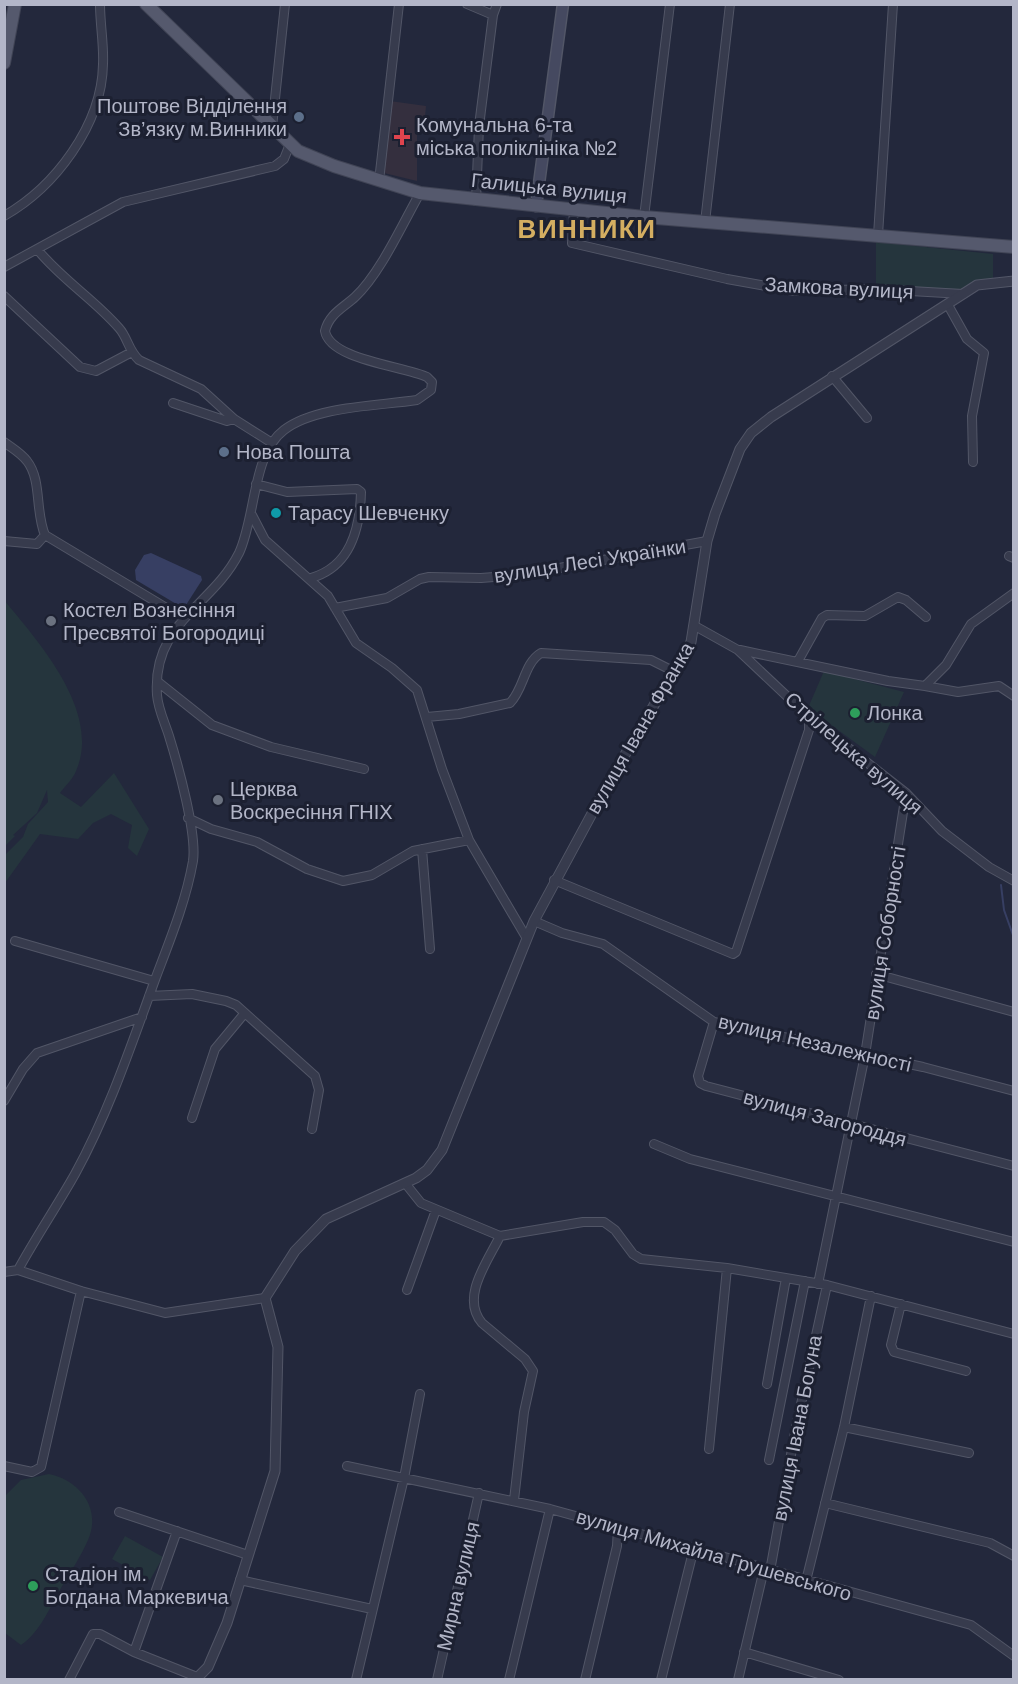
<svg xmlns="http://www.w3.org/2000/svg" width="1018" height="1684" viewBox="0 0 1018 1684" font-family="Helvetica,sans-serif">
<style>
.medical{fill:#342f3e}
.green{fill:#25353d}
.water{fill:#373f63}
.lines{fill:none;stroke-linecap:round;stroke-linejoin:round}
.stream{stroke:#373f63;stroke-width:2}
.minor-casing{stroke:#525667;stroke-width:10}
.tertiary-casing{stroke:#525667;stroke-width:11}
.secondary-casing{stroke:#525667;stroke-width:13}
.primary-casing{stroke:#404455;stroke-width:14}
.minor{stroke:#373b4d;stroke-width:8}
.tertiary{stroke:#373b4d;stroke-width:9}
.secondary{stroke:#454960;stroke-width:10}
.primary{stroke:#55596d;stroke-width:12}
.service-dot{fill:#5c6f8a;stroke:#1c2031;stroke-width:2}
.health-dot{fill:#e0444e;stroke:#1c2031;stroke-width:2}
.culture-dot{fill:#0f9aa8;stroke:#1c2031;stroke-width:2}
.worship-dot{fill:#6b7280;stroke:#1c2031;stroke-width:2}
.leisure-dot{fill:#2e9e5b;stroke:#1c2031;stroke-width:2}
.labels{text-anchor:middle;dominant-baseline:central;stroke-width:6;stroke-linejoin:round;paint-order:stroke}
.poi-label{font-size:20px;fill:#b3b6c8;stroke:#1c2031;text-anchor:start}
.street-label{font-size:20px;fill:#b3b6c8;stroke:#1c2031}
.district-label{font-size:26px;font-weight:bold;letter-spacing:1.5px;fill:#d4ae61;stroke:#1c2031}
</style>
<rect width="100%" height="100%" fill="#23283c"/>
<!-- medical -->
<path class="medical" d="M390 101 426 106 425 117 417 119V181L384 173Z"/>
<!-- green -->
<path class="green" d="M876 242 993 254V279L975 280 963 290 876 285Z
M4 600C38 641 102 712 76 771 73 779 65 786 60 793L81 807 114 773 149 829 137 856 128 848 132 825 111 814 93 823 78 839 40 834 5 883V855L23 837 28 824 48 802 47 790 37 813 13 835 15 836 5 846Z
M824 671 904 692 875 757 808 708Z
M49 1474C79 1480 102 1508 88 1540 81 1556 70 1573 61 1588 49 1609 40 1632 21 1645L5 1633V1496L21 1480Z
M125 1536 163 1557 150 1580 112 1559Z"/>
<!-- water -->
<path class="water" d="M151 553 201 576 202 580 186 605H178L136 580 135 570 144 555Z"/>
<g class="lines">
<!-- stream -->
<path class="stream" d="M1001 885 1004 910 1014 938"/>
<defs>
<path id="minor" d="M467 4 493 15
M272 127 285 4
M379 181 399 4
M476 201 479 126 493 15 497 4
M574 210 572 243 727 279 794 291 875 289 963 294
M4 216C55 187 102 125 103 64 104 45 100 24 100 4
M644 217 670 4
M705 222 730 4
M878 235 893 4
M37 249C61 279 94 299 119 328 128 338 128 350 139 360L201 389 234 419 272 443
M4 267 123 202 275 166 284 159 290 144
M4 296 80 367 96 371 130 353
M948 305 967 339 984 353 972 416 973 462
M832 376 867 418
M173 403 227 421 234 419
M4 442C12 448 21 453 27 461 42 480 35 512 45 535
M256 484 287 492 357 489 361 492C360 530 350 567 311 578
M252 515 265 540 328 596 356 643 392 668 417 690 442 769 469 840 526 937
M4 541 37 544 45 535 183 618
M1009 556 1014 558
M335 608 387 598 420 579 429 577 481 578 521 575 707 541
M695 626 738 650 809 717 906 793 942 831 989 867 1014 881
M740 650 888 681 925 686 946 665 971 624 1014 593
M798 661 822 618 827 615 865 616 898 597 906 600 926 617
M158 682 212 725 271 747 364 769
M925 686 958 692 999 686 1014 696
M427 717 459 714 510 703C524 689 524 663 541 653L651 660 675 672
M188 818 211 829 257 842 307 869 343 881 372 875 413 851 469 840
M422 849 430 949
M554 880 733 954 736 952 809 730V717
M534 921 562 933 603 944 714 1022 923 1067 1014 1091
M15 941 154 981
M876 974 1014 1012
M149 996 192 994 226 1001 236 1005 315 1076 319 1090 312 1129
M714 1022 698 1076 700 1083 706 1086 1014 1166
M4 1101 23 1069 37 1053 142 1017
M192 1118 215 1049 244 1014
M654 1144 690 1159 1014 1242
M405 1183 421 1203 500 1236 583 1222H604L615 1230 633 1254 641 1259 727 1268 827 1285 1014 1334
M500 1236C488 1261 460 1297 482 1323L525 1359 533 1371 524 1412 514 1500
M18 1270C36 1237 57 1206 75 1174 109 1112 132 1043 156 977 170 940 186 901 193 861 197 833 178 765 169 736 165 723 158 709 157 695 152 622 212 607 239 553 256 517 252 454 284 430 315 406 378 406 417 400L431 390 432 382 427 377C403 366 330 360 325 331 329 314 343 308 355 297 380 274 403 223 420 193
M4 1272 18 1270 81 1291 165 1313 265 1298
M818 1284 865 1055 906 793
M407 1290 436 1210
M901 1304 891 1345 894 1352 966 1371
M767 1384 786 1278
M844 1427 969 1453
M709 1449 727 1268
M769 1460 805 1281
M4 1466 32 1472 41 1467 81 1291
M347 1466 550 1509 971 1625 1014 1656
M825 1503 990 1543 1014 1556
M119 1512 248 1555
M177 1531 134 1652 197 1677
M770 1571 796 1427 827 1285
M240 1580 372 1609
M806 1581 844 1427 871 1296
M744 1652 839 1680
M69 1680 93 1634H100L134 1652
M356 1680 404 1478 420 1394
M437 1680 479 1493
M509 1680 550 1509
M585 1680 617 1546 618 1528
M661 1680 694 1548
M738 1680 764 1569"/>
<path id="tertiary" d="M195 1680 208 1667 227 1623 275 1471 278 1347 265 1298 295 1251 326 1219 416 1178 427 1170 442 1150 534 921 609 782 691 642 707 541 715 514 740 449 751 433 771 417 977 285 1014 281"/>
<path id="secondary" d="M536 206 563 4"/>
<path id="primary" d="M146 4 298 151 334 166 420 193 644 217 1014 247
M4 63 15 4"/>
</defs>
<!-- minor casing -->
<use href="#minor" class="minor-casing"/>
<!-- tertiary casing -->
<use href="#tertiary" class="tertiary-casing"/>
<!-- secondary casing -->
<use href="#secondary" class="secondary-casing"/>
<!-- primary casing -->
<use href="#primary" class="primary-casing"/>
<!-- minor -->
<use href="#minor" class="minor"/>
<!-- tertiary -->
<use href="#tertiary" class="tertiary"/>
<!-- secondary -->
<use href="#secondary" class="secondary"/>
<!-- primary -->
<use href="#primary" class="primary"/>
</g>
<!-- markers -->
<g class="service-dot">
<circle cx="299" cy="117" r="6"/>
<circle cx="224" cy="452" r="6"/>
</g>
<path class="health-dot" d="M399 128h6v6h6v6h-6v6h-6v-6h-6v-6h6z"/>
<circle class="culture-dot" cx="276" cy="513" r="6"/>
<g class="worship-dot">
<circle cx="51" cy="621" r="6"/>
<circle cx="218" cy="800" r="6"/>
</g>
<g class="leisure-dot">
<circle cx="855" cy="713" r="6"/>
<circle cx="33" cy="1586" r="6"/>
</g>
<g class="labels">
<!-- poi labels -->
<g class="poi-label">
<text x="287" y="106" text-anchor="end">Поштове Відділення<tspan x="287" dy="23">Зв’язку м.Винники</tspan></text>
<text x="416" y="125">Комунальна 6-та<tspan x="416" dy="23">міська поліклініка №2</tspan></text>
<text x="236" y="452">Нова Пошта</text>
<text x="288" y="513">Тарасу Шевченку</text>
<text x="63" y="610">Костел Вознесіння<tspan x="63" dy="23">Пресвятої Богородиці</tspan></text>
<text x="867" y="713">Лонка</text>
<text x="230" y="789">Церква<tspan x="230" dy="23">Воскресіння ГНІХ</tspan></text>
<text x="45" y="1574">Стадіон ім.<tspan x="45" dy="23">Богдана Маркевича</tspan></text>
</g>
<!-- street labels -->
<g class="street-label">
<text transform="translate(549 188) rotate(6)">Галицька вулиця</text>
<text transform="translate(839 288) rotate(3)">Замкова вулиця</text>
<text transform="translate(590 561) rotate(-9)">вулиця Лесі Українки</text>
<text transform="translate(640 728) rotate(-60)">вулиця Івана Франка</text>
<text transform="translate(854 753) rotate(41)">Стрілецька вулиця</text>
<text transform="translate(885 933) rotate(-81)">вулиця Соборності</text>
<text transform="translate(815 1043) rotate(13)">вулиця Незалежності</text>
<text transform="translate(825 1118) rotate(15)">вулиця Загороддя</text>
<text transform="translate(797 1428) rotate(-79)">вулиця Івана Богуна</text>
<text transform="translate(714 1555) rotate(16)">вулиця Михайла Грушевського</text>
<text transform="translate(458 1586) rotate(-77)">Мирна вулиця</text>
</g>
<!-- district labels -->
<g class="district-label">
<text x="587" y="229">ВИННИКИ</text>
</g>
</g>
<!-- border -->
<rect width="1018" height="1684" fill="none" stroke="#b3b6c8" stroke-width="12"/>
</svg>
